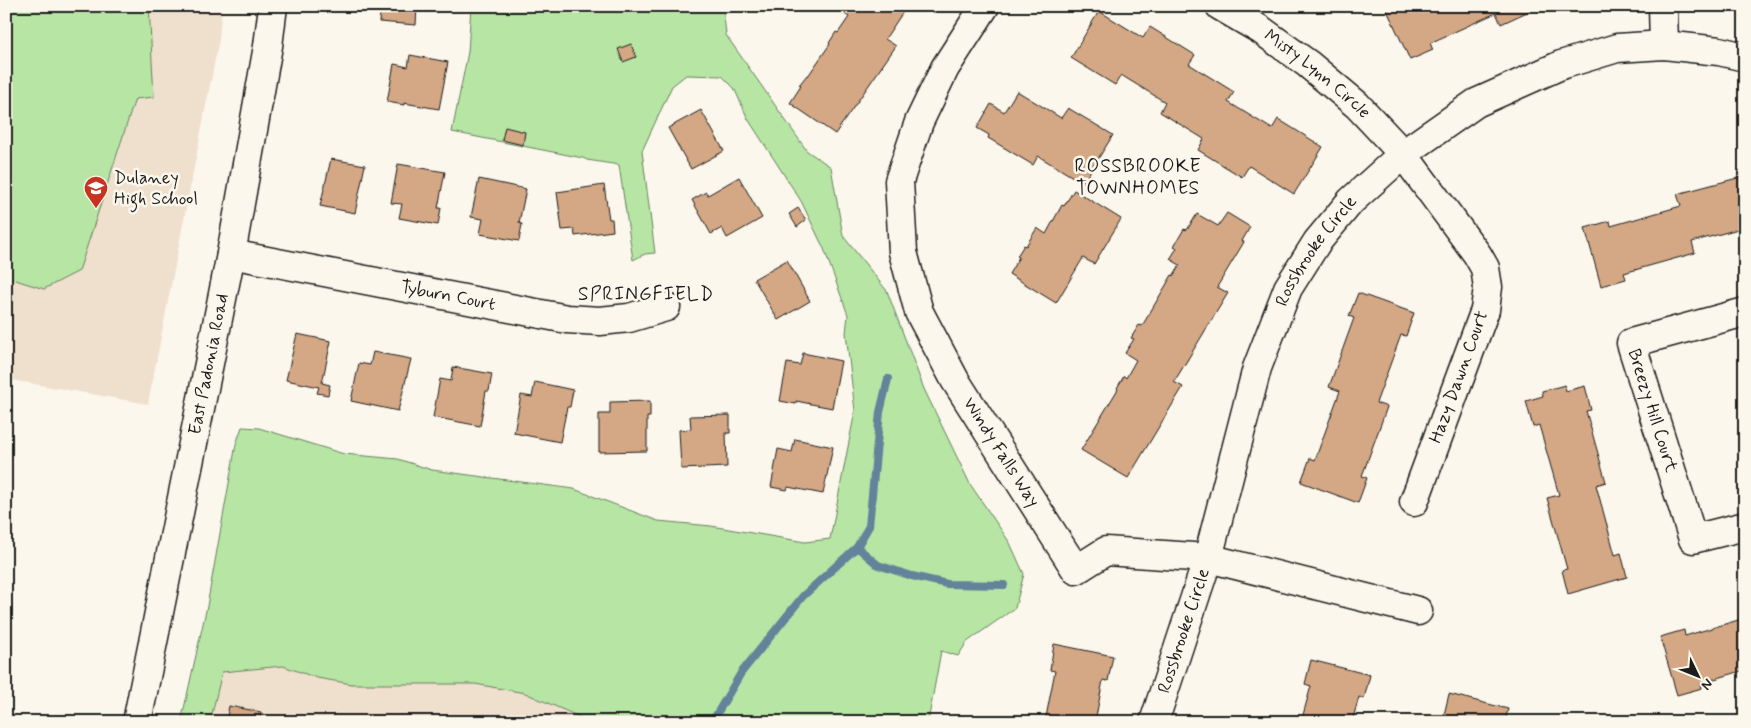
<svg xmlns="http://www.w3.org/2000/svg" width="1751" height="728" viewBox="0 0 1751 728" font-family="Mynerve,sans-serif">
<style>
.built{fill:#efdfcd}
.green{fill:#b6e5a4;stroke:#698060}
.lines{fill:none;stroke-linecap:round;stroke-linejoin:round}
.stream{stroke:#62839a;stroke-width:8}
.building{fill:#d4a785;stroke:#1c1c1c}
.minor-casing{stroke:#1c1c1c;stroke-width:31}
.minor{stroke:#fbf7ec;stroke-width:28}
.labels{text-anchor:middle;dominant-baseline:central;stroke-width:5;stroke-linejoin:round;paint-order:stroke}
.street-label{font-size:18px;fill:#1c1c1c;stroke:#fbf7ec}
.poi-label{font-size:18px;fill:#1c1c1c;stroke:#fbf7ec;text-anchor:start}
.neighbourhood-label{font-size:19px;letter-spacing:1px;fill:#1c1c1c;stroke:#fbf7ec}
</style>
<rect width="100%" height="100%" fill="#fbf7ec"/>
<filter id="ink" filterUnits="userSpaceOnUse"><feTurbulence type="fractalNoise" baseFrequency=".02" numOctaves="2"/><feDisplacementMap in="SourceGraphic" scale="10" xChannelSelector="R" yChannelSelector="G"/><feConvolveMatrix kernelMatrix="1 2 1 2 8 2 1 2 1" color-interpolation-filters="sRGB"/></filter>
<g filter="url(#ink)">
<!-- built -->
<path class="built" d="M6 6H222L219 39 148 404 6 379Z
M283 666 317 678 352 684H475L525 693 591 722H210L222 672Z"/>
<!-- green -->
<path class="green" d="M6 6H149L154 97 135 99 79 271 44 289 6 277Z
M471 6H723L726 35 807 151 831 167 843 236 887 291 924 389 970 484 1010 543 1024 574 1015 608 967 642 958 656 941 651 928 722H591L525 693 475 684H352L317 678 283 666 222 672 210 722H181L207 606 236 444 242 427 259 428 344 454 398 459 432 470 574 489 658 521 711 526 805 542 830 539 855 411 846 333 848 315 824 249 801 201 748 119 734 88 722 76 686 75 672 86 642 151 655 253 645 254 633 260 619 165 587 160 583 158 452 132 468 52Z"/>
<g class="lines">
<!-- stream -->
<path class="stream" d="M857 547 878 565 912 576 947 584 1004 585
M712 722 741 673 803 596 857 547 869 526 880 412 888 379"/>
</g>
<!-- building -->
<path class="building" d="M381 6H417L416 25 379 22Z
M842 6H907L885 39 896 46 835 134 790 103 801 86 799 85 807 75 808 76 830 44 829 43 836 32 838 33 849 17 839 10Z
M1385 6H1540L1501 24 1496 13 1430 43 1433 50 1410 60Z
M1099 11 1143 38 1150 27 1195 55 1189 64 1234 92 1228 102 1272 129 1278 119 1323 147 1294 194 1249 166 1242 177 1198 150 1204 139 1160 112 1165 102 1121 75 1115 85 1071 58Z
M631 44 636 57 623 62 618 49Z
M410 55 448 62 439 109 404 103V105L387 102 394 64 408 67Z
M1017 91 1061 118 1068 108 1113 135 1083 183 1038 156 1033 165 988 138 989 135 977 128 991 104 1004 112Z
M701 110 724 151 691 169 668 128Z
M505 127 525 132 523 145 502 140Z
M331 159 365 165 355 213 320 206Z
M398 164 445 172 438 208H441L438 225 399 218 402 204 391 203Z
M1745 176V227L1692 242 1695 253 1624 273 1626 279 1601 286 1585 228 1610 221 1611 226 1681 206 1677 194Z
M739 177 762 218 727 238 722 228 711 234 692 200 706 192 708 195Z
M479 179 526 189 519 223 522 224 519 241 480 234 483 219 471 217Z
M604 185 609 219H612L613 231 575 236 574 229 562 230 557 192Z
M1074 190 1121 219 1094 264 1083 258 1056 303 1009 274 1019 257 1017 256 1024 245 1026 246 1037 228 1046 234 1062 205 1064 206Z
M798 208 806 220 797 227 789 214Z
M1227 213 1250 227 1242 241 1244 242 1217 287 1228 293 1174 382 1183 387 1128 478 1081 450 1118 389 1117 388 1124 376 1126 378 1136 360 1125 353 1134 339 1131 338 1139 325 1142 326 1172 275 1173 276 1180 265 1170 259 1177 248 1174 246 1184 229 1187 230 1197 214 1218 226Z
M787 260 810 301 778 320 754 279Z
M1358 293 1414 313 1406 336 1401 335 1376 403 1387 407 1362 476 1367 478 1358 503 1301 482 1310 458 1315 460 1340 391 1329 387 1354 318 1349 316Z
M297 334 331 341 322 383 330 385 328 395 317 393 319 387 286 380Z
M373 352 411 359 398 411 351 401 359 363 370 365Z
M803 353 841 361 832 408 796 401V404L780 401 787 363 800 365Z
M453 367 492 374 489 391H486L480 426 433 417 440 379 451 381Z
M535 382 573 390 570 407H567L560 442 514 433 521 395 532 397Z
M1565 385 1566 391 1585 386 1591 410 1586 411 1606 482 1596 485 1615 555 1621 553 1627 577 1568 594 1562 570 1567 569 1547 498 1559 495 1539 425 1533 427 1526 401 1543 396 1542 391Z
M650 401V417H647V451L599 452V414H610V402Z
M730 415V433H726L727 467 681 469 679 430 691 429 690 416Z
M795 439 833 447 823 494 788 487 787 490 771 487 778 449 792 452Z
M1745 618V670L1701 683 1702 688 1677 695 1660 637 1684 630 1685 636Z
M1054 644 1113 656 1108 681 1103 680 1095 722H1045L1055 671 1050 670Z
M1311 660 1370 675 1364 699 1359 697 1352 722H1301L1311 686 1305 684Z
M1449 694 1508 709 1505 722H1448L1449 720 1443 719Z
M229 706 261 712 260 722H226Z"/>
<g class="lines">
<defs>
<g id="minor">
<path id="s1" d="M985 6 945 68 919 122 899 181 903 252 919 312 955 380 1076 570 1106 551 1208 558 1418 611"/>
<path id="s2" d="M1220 6 1261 30 1308 64 1357 105 1403 154 1477 254 1485 268 1488 287 1485 310 1414 502"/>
<path d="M1663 6 1664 45"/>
<path id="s3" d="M231 254 567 319 600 321 629 318 666 307"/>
<path id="s4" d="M1745 312 1631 343 1693 539 1745 526"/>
<path id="s5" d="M137 722 231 254 268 46 273 6"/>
<path id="s6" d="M1154 722 1208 558 1257 368 1288 288 1317 242 1351 201 1403 154 1476 103 1561 65 1617 48 1664 45 1719 51 1745 57"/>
</g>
</defs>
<!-- minor casing -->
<use href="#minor" class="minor-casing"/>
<!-- minor -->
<use href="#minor" class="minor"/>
</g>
</g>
<!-- icons -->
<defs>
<symbol id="school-pin" viewBox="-11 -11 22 30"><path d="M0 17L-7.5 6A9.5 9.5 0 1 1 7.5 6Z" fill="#c8321e" stroke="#fbf7ec"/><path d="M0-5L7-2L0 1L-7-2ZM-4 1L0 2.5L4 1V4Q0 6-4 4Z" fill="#fff"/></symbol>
</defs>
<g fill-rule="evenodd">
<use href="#school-pin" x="82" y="174" width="28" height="38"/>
</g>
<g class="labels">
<!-- street labels -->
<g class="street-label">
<text stroke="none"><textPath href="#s2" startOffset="119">Misty Lynn Circle</textPath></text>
<text stroke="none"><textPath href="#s6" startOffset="501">Rossbrooke Circle</textPath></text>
<text stroke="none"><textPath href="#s3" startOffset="221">Tyburn Court</textPath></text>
<text stroke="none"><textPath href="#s5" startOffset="365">East Padonia Road</textPath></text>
<text transform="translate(1459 377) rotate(-70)">Hazy Dawn Court</text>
<text stroke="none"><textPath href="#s4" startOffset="189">Breezy Hill Court</textPath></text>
<text stroke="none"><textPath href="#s1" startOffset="492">Windy Falls Way</textPath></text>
<text stroke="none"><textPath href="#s6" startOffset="96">Rossbrooke Circle</textPath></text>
</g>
<!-- poi labels -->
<g class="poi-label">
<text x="114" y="178">Dulaney<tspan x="114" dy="21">High School</tspan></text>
</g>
<!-- neighbourhood labels -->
<g class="neighbourhood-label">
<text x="1138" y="166">ROSSBROOKE<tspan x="1138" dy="22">TOWNHOMES</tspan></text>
<text x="646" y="294">SPRINGFIELD</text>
</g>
</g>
<!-- margin -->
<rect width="1751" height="728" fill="none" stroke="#fbf7ec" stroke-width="25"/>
<rect x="12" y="12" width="1726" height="703" fill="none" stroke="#1c1c1c" stroke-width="2" filter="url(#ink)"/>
<!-- north arrow -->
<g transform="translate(1698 676) rotate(133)" stroke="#fbf7ec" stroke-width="4" paint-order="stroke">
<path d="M0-4L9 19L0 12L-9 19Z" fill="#1c1c1c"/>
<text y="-8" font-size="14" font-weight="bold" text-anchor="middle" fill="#1c1c1c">N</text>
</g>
</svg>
